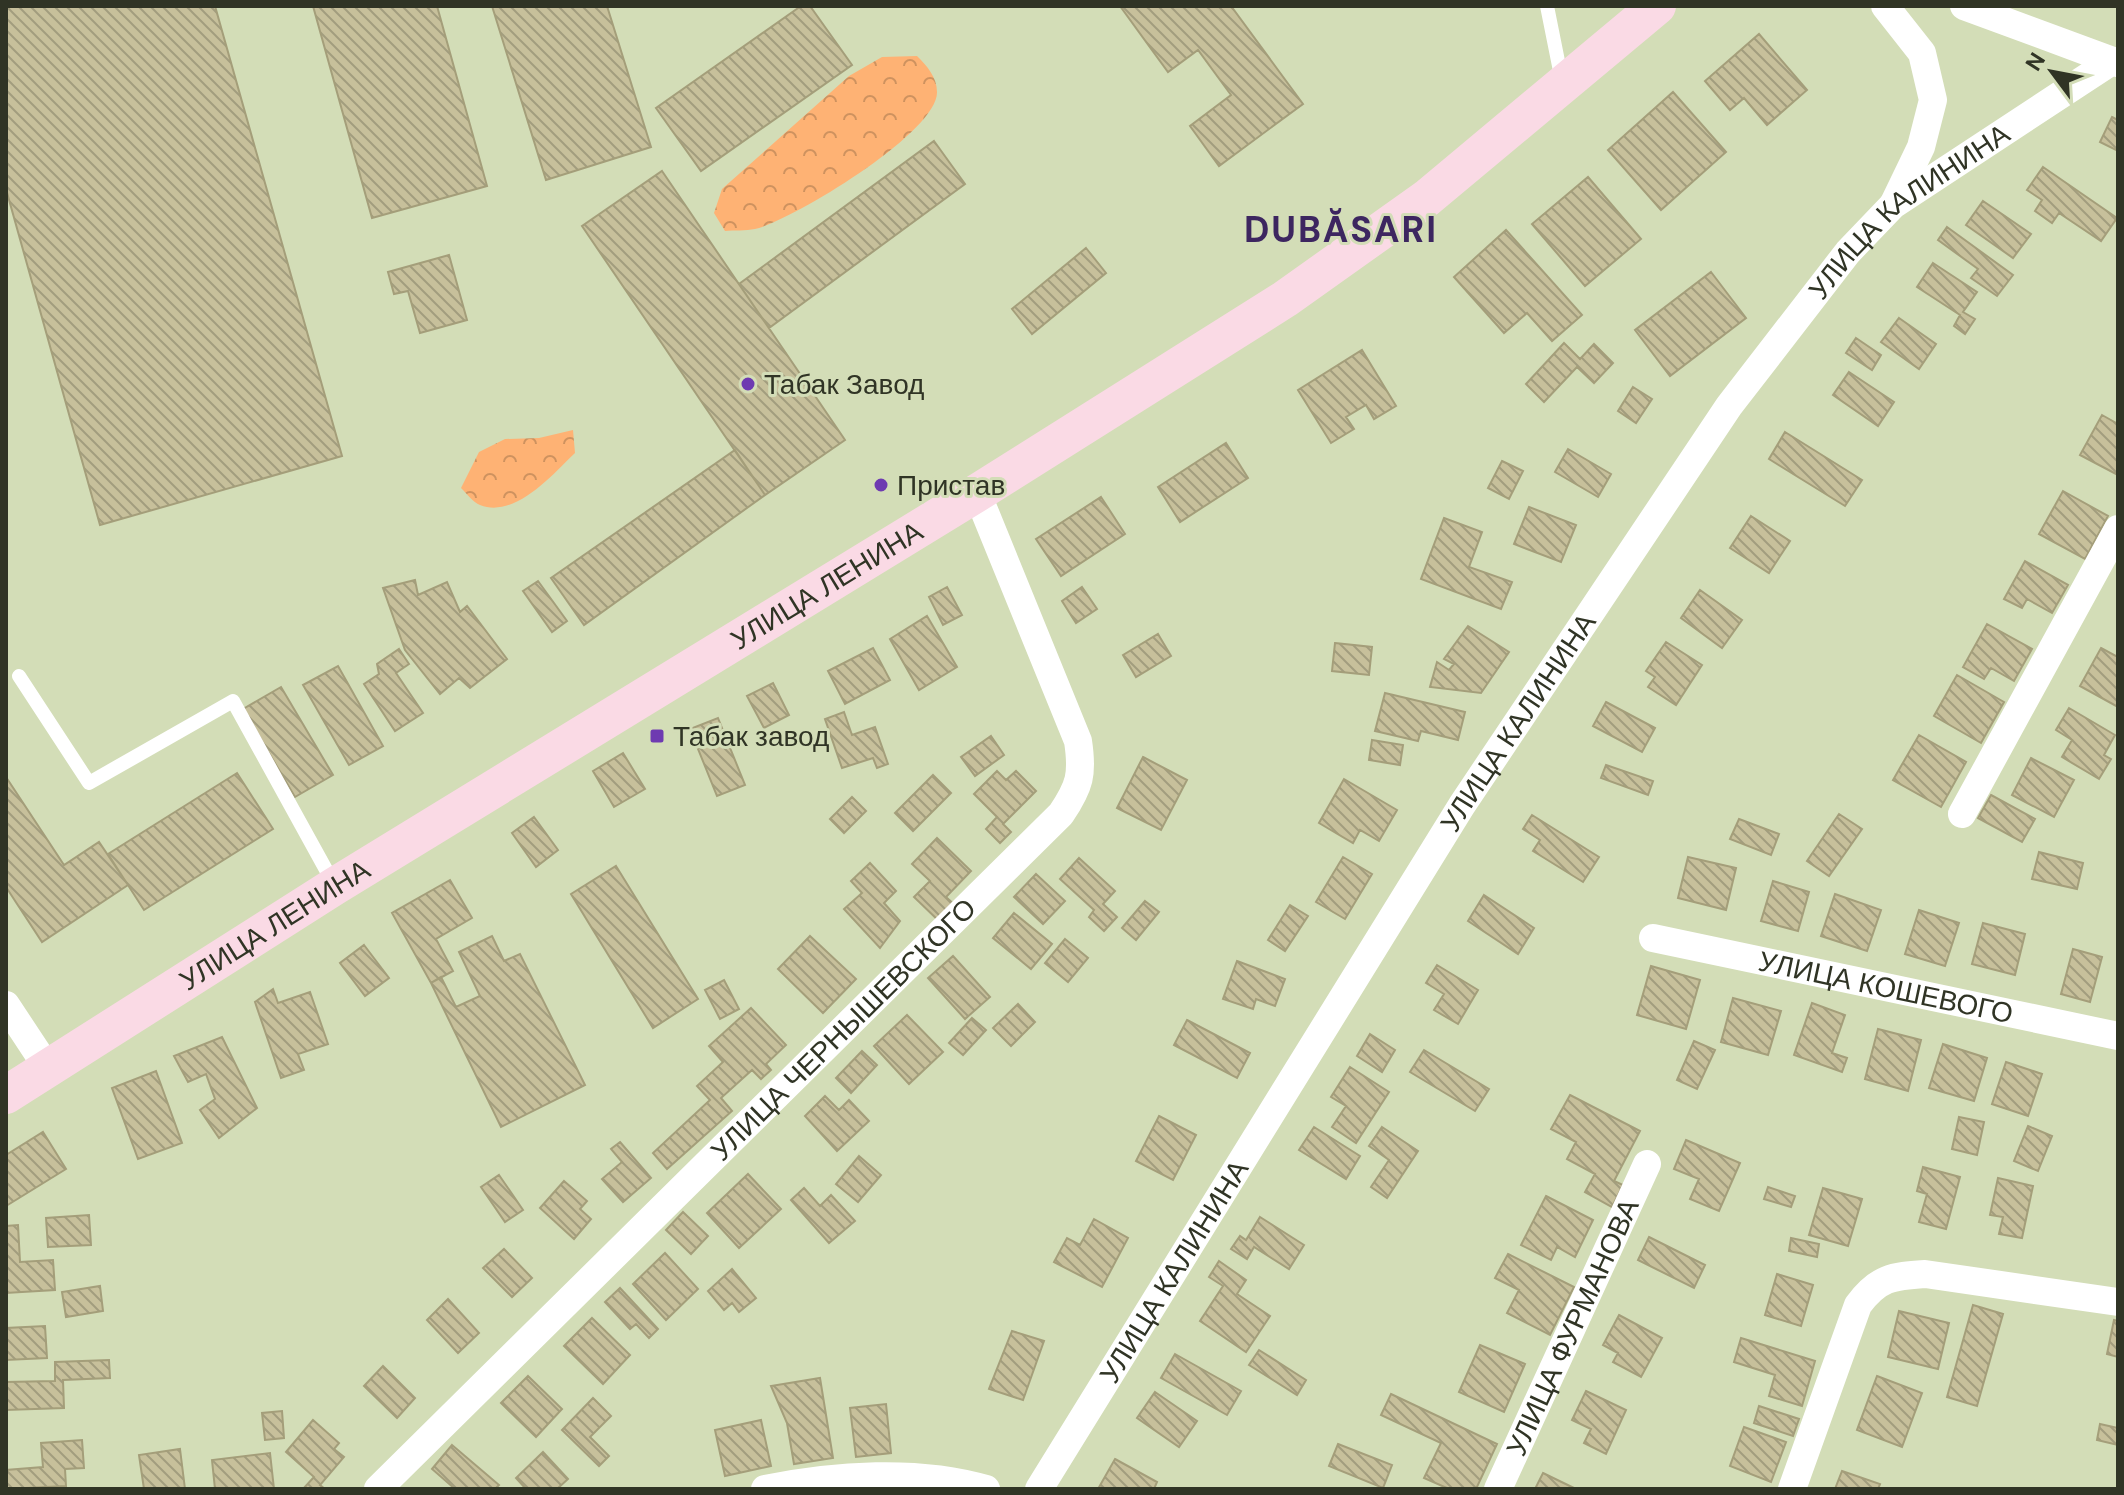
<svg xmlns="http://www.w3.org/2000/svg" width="2124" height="1495" viewBox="0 0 2124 1495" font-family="'DM Sans',sans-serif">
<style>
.forest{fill:url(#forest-crowns)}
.building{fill:url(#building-back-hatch);stroke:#a49e7a;stroke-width:2}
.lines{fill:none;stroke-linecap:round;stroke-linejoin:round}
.lane{stroke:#fff;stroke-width:14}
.street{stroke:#fff;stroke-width:28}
.secondary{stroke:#fadae5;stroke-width:38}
.poi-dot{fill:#6e3ab1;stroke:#d3ddb7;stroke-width:3}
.labels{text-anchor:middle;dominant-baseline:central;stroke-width:6;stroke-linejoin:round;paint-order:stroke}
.street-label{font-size:28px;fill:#303425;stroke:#d3ddb7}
.poi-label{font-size:28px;fill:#303425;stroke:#d3ddb7;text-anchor:start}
.district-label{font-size:36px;font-weight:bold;letter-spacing:2px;fill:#3d2660;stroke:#d3ddb7}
</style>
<defs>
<pattern id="forest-crowns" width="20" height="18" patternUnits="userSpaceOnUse" patternTransform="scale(2)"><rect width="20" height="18" fill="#feb274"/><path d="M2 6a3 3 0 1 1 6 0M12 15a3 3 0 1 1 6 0" fill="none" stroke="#ce925f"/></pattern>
<pattern id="building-back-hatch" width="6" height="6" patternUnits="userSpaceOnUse" patternTransform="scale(2)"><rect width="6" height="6" fill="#c7c09b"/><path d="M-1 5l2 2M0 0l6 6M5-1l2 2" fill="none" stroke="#a29d7e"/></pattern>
</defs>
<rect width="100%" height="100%" fill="#d3ddb7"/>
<!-- forest -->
<path class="forest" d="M917 56C927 66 937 77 937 92 938 132 793 220 755 229 746 231 734 230 725 231L714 213 722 189 849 76 882 57Z
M573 430 575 453C553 474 515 519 480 505 473 502 467 494 461 488L479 452 505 439 539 438Z"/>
<!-- building -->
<path class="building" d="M6 6H215L342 456 100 525 6 189Z
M313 6H437L487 186 372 218Z
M492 6H607L651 147 546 180Z
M801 6H810L852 65 701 171 656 108Z
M1120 6H1231L1303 104 1219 166 1190 126 1231 95 1198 50 1168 72Z
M1759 34 1807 90 1767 125 1744 98 1730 110 1705 81Z
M1673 92 1726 152 1661 210 1608 150Z
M2112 117 2118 120V151L2100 142Z
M934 141 965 184 769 328 739 284Z
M2043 167 2117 218 2101 241 2059 213 2052 223 2035 211 2042 200 2027 190Z
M662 171 845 440 765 495 582 226Z
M1588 177 1641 239 1585 286 1532 224Z
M1983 201 2031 234 2013 258 1966 225Z
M1947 227 2013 275 1997 296 1971 278 1978 269 1938 240Z
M1506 230 1582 315 1552 341 1527 313 1504 333 1454 277Z
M1086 248 1106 273 1032 334 1012 309Z
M449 255 467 320 420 333 408 291 394 294 388 272Z
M1933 263 1977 292 1963 312 1975 319 1965 334 1954 326 1960 315 1917 287Z
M1711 272 1746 318 1670 376 1635 330Z
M1899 318 1936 344 1919 369 1881 342Z
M1856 338 1881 355 1872 370 1846 353Z
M1564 343 1580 359 1594 344 1613 363 1594 383 1577 367 1544 402 1526 384Z
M1362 350 1396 406 1374 419 1366 405 1346 417 1354 429 1331 443 1298 390Z
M1849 372 1894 402 1878 426 1833 395Z
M1633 387 1652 399 1636 423 1618 411Z
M2102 415 2118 424V475L2080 455Z
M1785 432 1862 480 1845 506 1769 459Z
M1226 443 1248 478 1180 522 1158 487Z
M1568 449 1611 474 1598 497 1555 472Z
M735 450 765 495 584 625 551 578Z
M1502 461 1523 471 1509 499 1488 488Z
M2063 491 2108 516 2085 559 2039 534Z
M1101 497 1125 534 1061 576 1036 539Z
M1529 507 1576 525 1561 562 1514 544Z
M1751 516 1790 541 1769 573 1730 548Z
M1444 518 1482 532 1469 567 1512 582 1501 609 1421 579Z
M2025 561 2068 585 2052 613 2027 599 2022 608 2004 599Z
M415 580 418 595 447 582 460 612 467 606 507 659 470 688 459 678 440 694 405 650 383 588Z
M538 581 567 621 552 632 523 591Z
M947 587 962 615 943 625 929 597Z
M1082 587 1097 609 1076 623 1062 601Z
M1700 590 1742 620 1722 648 1681 618Z
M927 616 957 667 919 690 890 639Z
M1987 624 2032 649 2014 681 1991 668 1984 679 1963 667Z
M1468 626 1509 652 1481 693 1430 687 1437 662 1449 670 1454 664 1444 659Z
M1158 634 1171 656 1136 677 1123 655Z
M1666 642 1702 665 1676 705 1648 687 1655 677 1646 671Z
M1335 643 1372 647 1369 675 1332 671Z
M873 648 890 680 845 704 828 671Z
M2101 648 2118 657V707L2080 686Z
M399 649 409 664 396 673 423 713 395 731 364 684 379 674 377 664Z
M338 666 383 746 349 765 303 685Z
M1957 675 2004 702 1981 743 1934 716Z
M773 683 789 715 764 728 747 696Z
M281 687 333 775 295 797 243 709Z
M1385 693 1465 712 1458 740 1421 731 1418 741 1375 731Z
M1606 702 1655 728 1642 752 1593 726Z
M2069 708 2115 735 2104 755 2111 759 2099 779 2062 757 2072 740 2056 730Z
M844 712 852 735 875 727 888 764 877 768 873 758 842 768 825 719Z
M718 718 745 785 717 796 690 729Z
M1919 735 1966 762 1941 807 1893 780Z
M991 736 1004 755 975 776 961 757Z
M1372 740 1403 745 1400 765 1369 760Z
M623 753 645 789 614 807 593 771Z
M1143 757 1187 780 1161 830 1117 808Z
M2031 758 2074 780 2054 817 2012 795Z
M1606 765 1653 781 1648 795 1601 778Z
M997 771 1006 780 1016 771 1036 791 1003 824 1011 832 1000 843 986 829 997 817 974 794Z
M237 773 273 829 144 910 108 854Z
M933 775 951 793 913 831 895 813Z
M6 777 64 865 99 842 128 885 42 942 6 887Z
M1344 779 1397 810 1379 841 1360 830 1353 843 1319 823Z
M1991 795 2035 819 2022 842 1978 818Z
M852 797 866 811 844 833 830 819Z
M1839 814 1862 829 1829 876 1807 861Z
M1532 815 1599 857 1583 882 1533 851 1540 840 1523 829Z
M534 817 558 850 536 867 512 833Z
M1739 819 1779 834 1771 855 1730 839Z
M937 838 971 871 946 897 956 906 940 922 914 897 930 881 912 864Z
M2039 852 2083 863 2077 889 2032 879Z
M1343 857 1372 874 1345 919 1316 902Z
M1688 857 1736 868 1726 910 1678 898Z
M1079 858 1115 891 1103 904 1117 917 1104 931 1089 917 1094 910 1060 879Z
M870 863 896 891 884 903 900 921 880 948 844 909 862 893 851 881Z
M616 866 698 999 653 1028 571 894Z
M1036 874 1065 901 1043 924 1014 897Z
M450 880 472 918 436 939 453 971 431 983 392 913Z
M1773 881 1809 892 1798 931 1761 921Z
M1835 894 1881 910 1867 951 1821 936Z
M1484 895 1534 928 1518 954 1468 921Z
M1145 901 1159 912 1136 940 1122 928Z
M1290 905 1308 916 1285 951 1268 940Z
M1919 910 1959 923 1945 966 1905 954Z
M1014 913 1052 944 1031 969 993 938Z
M1983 923 2025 934 2015 975 1972 964Z
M492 936 504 961 520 954 585 1085 501 1127 431 983 441 977 456 1007 480 996 459 952Z
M810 936 856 979 823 1013 778 969Z
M1065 939 1088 958 1068 982 1045 963Z
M364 945 389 978 365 996 340 963Z
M2073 949 2102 957 2090 1002 2061 994Z
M953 956 990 997 965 1019 928 978Z
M1237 961 1285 979 1275 1006 1256 999 1253 1009 1223 999Z
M1437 965 1478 990 1458 1024 1434 1010 1444 994 1426 983Z
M1651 966 1700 980 1686 1029 1637 1015Z
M724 980 739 1009 720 1019 705 990Z
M273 989 278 1003 310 992 328 1044 298 1054 304 1070 281 1078 255 1002Z
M1733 998 1781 1011 1768 1055 1721 1042Z
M1812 1003 1845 1015 1832 1053 1847 1058 1842 1072 1794 1055Z
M1018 1004 1035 1022 1011 1046 993 1028Z
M751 1008 786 1045 766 1064 771 1070 761 1079 752 1070 721 1098 732 1111 667 1169 653 1153 710 1100 697 1086 723 1062 709 1046Z
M907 1015 943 1052 909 1084 874 1046Z
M972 1018 986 1030 963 1055 949 1043Z
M1187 1020 1250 1053 1237 1078 1174 1045Z
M1878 1029 1921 1040 1908 1091 1865 1079Z
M1370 1034 1395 1050 1382 1072 1357 1056Z
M222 1037 257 1108 219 1138 200 1110 215 1099 206 1074 188 1082 174 1056Z
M1694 1041 1715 1050 1697 1089 1677 1080Z
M1943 1044 1987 1058 1974 1101 1929 1088Z
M1424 1050 1489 1089 1475 1111 1410 1072Z
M862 1051 877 1065 851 1093 836 1078Z
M2006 1062 2042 1074 2028 1116 1992 1104Z
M1350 1067 1389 1092 1356 1143 1332 1127 1346 1106 1331 1097Z
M156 1071 182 1143 138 1159 112 1088Z
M1570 1095 1640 1131 1614 1181 1623 1185 1612 1207 1585 1192 1595 1174 1567 1159 1576 1142 1551 1129Z
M825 1096 839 1110 849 1100 869 1121 837 1151 805 1116Z
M1159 1116 1196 1135 1173 1180 1136 1161Z
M1959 1117 1984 1122 1977 1155 1952 1149Z
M2028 1126 2052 1136 2038 1171 2014 1161Z
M1314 1127 1360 1156 1346 1179 1299 1150Z
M1382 1127 1418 1151 1387 1198 1371 1187 1389 1160 1369 1146Z
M43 1132 66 1169 6 1206V1155Z
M1686 1140 1740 1163 1719 1211 1690 1199 1699 1179 1674 1169Z
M620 1142 651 1178 623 1202 602 1179 622 1162 611 1149Z
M859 1156 881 1175 858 1202 836 1184Z
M1923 1167 1960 1177 1946 1229 1919 1222 1927 1194 1917 1191Z
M748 1174 781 1209 739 1248 707 1213Z
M499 1175 523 1210 505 1222 481 1187Z
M1998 1178 2033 1186 2022 1238 1999 1234 2003 1217 1990 1215Z
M564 1181 587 1201 580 1209 591 1219 574 1239 540 1208Z
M1768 1187 1795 1196 1791 1207 1764 1199Z
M804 1188 820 1206 831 1195 855 1221 829 1243 791 1200Z
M1823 1188 1862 1199 1848 1246 1809 1235Z
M1546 1196 1593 1220 1575 1257 1557 1247 1551 1260 1521 1245Z
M683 1212 708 1236 691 1254 666 1230Z
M89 1215 91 1245 48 1247 46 1218Z
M1260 1217 1304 1245 1289 1269 1254 1247 1247 1259 1231 1249 1240 1236 1246 1240Z
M1094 1219 1128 1238 1102 1287 1054 1262 1067 1238 1080 1245Z
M18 1225 20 1262 53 1260 55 1290 6 1293V1226Z
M1649 1237 1705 1265 1694 1288 1638 1260Z
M1791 1238 1819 1244 1817 1257 1789 1251Z
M504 1249 532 1278 512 1297 483 1268Z
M665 1253 698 1289 666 1320 633 1284Z
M1508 1254 1574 1287 1550 1335 1507 1313 1519 1290 1495 1278Z
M1219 1261 1246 1280 1237 1294 1270 1316 1246 1352 1200 1321 1223 1286 1209 1277Z
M732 1269 756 1298 739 1312 732 1303 724 1310 708 1291Z
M1777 1274 1813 1285 1801 1326 1765 1315Z
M100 1286 103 1311 66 1317 62 1292Z
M620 1288 658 1329 649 1338 636 1324 630 1329 605 1302Z
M448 1299 479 1333 458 1353 427 1320Z
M1973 1305 2003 1314 1977 1406 1947 1397Z
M1899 1311 1949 1323 1938 1369 1888 1357Z
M1619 1315 1662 1338 1641 1377 1613 1362 1618 1353 1603 1345Z
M592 1318 630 1355 603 1384 564 1346Z
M2114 1320 2118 1321V1357L2107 1354Z
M45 1326 47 1358 6 1360V1328Z
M1012 1331 1044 1341 1023 1400 989 1389Z
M1741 1338 1815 1361 1802 1406 1769 1396 1775 1375 1734 1362Z
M1480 1345 1525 1364 1504 1412 1459 1392Z
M1259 1350 1306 1380 1297 1395 1249 1365Z
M1175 1354 1241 1391 1227 1415 1161 1378Z
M109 1360 110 1378 63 1380 64 1408 6 1410V1382L55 1381V1362Z
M383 1366 415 1398 397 1418 364 1386Z
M528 1376 562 1409 536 1437 501 1403Z
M1877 1376 1922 1393 1902 1447 1857 1430Z
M820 1378 833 1458 794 1464 787 1423 771 1386Z
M1586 1391 1626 1410 1606 1454 1584 1443 1591 1429 1572 1420Z
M1155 1392 1197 1421 1179 1447 1137 1418Z
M1391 1394 1497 1444 1476 1489H1449L1424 1478 1441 1443 1381 1415Z
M593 1398 611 1416 590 1437 609 1456 599 1466 562 1430Z
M886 1404 891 1453 856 1457 850 1408Z
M1759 1406 1799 1419 1793 1436 1754 1423Z
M282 1411 284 1438 265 1440 262 1413Z
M313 1420 339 1443 334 1449 344 1457 320 1485 325 1489H303L314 1477 286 1452Z
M761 1420 771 1466 725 1476 715 1430Z
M2100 1424 2118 1428V1445L2097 1440Z
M1744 1427 1786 1442 1771 1482 1730 1466Z
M82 1440 84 1468 65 1469 66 1486 6 1489V1470L43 1467 41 1443Z
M1338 1444 1392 1465 1383 1488 1329 1466Z
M452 1445 499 1485 495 1489H455L432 1469Z
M180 1449 185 1489H144L139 1455Z
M543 1452 568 1479 557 1489H526L516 1478Z
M270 1453 274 1489H215L212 1460Z
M1115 1459 1157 1482 1154 1489H1098Z
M1842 1471 1880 1484 1878 1489H1835Z
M1543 1473 1576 1489H1535Z"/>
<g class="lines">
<!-- lane -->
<path class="lane" d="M1547 6 1562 81
M19 676 89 783 233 701 335 886"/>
<!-- street -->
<g class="street">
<path d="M1885 6 1922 53 1933 100 1921 147 1894 203"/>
<path d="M1964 6 2118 63"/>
<path d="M1962 814 2118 529"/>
<path id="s1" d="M1653 938 2118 1036"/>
<path d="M6 1005 47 1067"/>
<path id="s2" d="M378 1489 1061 814C1080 786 1083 774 1078 741L977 493"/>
<path d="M765 1489C834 1475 918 1469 986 1489"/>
<path id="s3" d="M1039 1489 1462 805 1729 406 1848 252 1893 205 2112 61"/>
<path id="s4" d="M1498 1489 1647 1164"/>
<path d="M1792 1489 1858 1305C1878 1278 1892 1276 1925 1274L2118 1302"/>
</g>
<!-- secondary -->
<path class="secondary" id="s5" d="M6 1095 335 886 977 493 1285 299 1427 198 1657 6"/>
</g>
<!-- markers -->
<g class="poi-dot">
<circle cx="748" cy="384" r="8"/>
<circle cx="881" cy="485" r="8"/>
<rect x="649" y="728" width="16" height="16" rx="4"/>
</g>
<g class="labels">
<!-- street labels -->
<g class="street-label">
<text stroke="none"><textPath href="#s3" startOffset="1552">УЛИЦА КАЛИНИНА</textPath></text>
<text stroke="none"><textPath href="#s5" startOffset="966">УЛИЦА ЛЕНИНА</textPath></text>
<text stroke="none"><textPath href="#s3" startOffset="904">УЛИЦА КАЛИНИНА</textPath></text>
<text stroke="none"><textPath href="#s5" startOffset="318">УЛИЦА ЛЕНИНА</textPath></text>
<text stroke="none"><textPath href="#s1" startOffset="238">УЛИЦА КОШЕВОГО</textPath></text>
<text stroke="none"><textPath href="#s2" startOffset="654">УЛИЦА ЧЕРНЫШЕВСКОГО</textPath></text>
<text stroke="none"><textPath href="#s3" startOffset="256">УЛИЦА КАЛИНИНА</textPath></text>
<text stroke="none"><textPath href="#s4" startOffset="178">УЛИЦА ФУРМАНОВА</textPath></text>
</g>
<!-- poi labels -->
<g class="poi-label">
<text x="764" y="384">Табак Завод</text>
<text x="897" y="485">Пристав</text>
<text x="673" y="736">Табак завод</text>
</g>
<!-- district labels -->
<g class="district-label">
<text x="1341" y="229">DUBĂSARI</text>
</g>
</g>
<!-- border -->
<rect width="2124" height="1495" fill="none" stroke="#303425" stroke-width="16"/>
<!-- north arrow -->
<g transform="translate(2052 72) rotate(302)" stroke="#d3ddb7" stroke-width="6" paint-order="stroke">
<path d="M0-6L14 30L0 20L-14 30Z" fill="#303425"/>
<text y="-12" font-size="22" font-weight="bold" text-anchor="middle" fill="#303425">N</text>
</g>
</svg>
